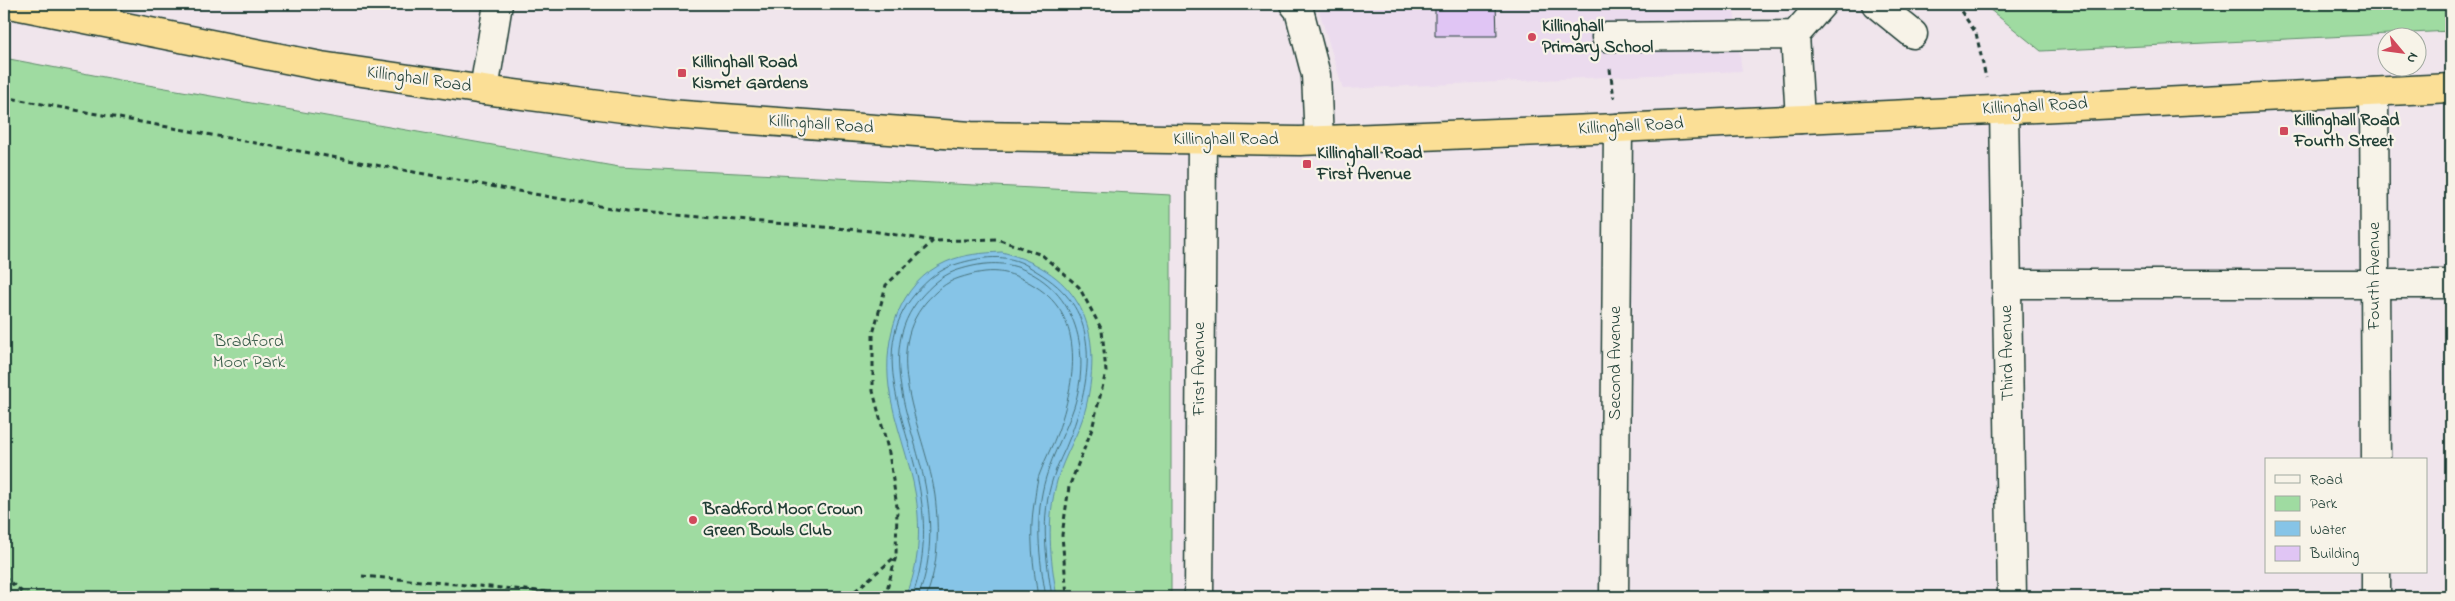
<svg xmlns="http://www.w3.org/2000/svg" width="2455" height="601" viewBox="0 0 2455 601" font-family="'Indie Flower',sans-serif">
<style>
.built{fill:#ebdbee}
.green{fill:#9fdba1;stroke:#5f8c6a}
.water{fill:#86c4e7;stroke:#5d8e9f}
.lines{fill:none;stroke-linecap:round;stroke-linejoin:round}
.shore{stroke:#48737c;stroke-width:1}
.building{fill:#e0c5f4;stroke:#1f3d34}
.minor-casing{stroke:#1f3d34;stroke-width:31}
.highway-casing{stroke:#1f3d34;stroke-width:31}
.path{stroke:#1f3d34;stroke-width:3;stroke-dasharray:5 4;stroke-linecap:butt}
.minor{stroke:#f7f3e8;stroke-width:28}
.highway{stroke:#fbdf96;stroke-width:28}
.poi-dot{fill:#d1495b;stroke:#f7f3e8;stroke-width:2}
.labels{text-anchor:middle;dominant-baseline:central;stroke-width:4.5;stroke-linejoin:round;paint-order:stroke}
.poi-label{font-size:18px;font-weight:bold;fill:#1f3d34;stroke:#f7f3e8;text-anchor:start}
.street-label{font-size:18px;fill:#1f3d34;stroke:#f7f3e8}
.park-label{font-size:18px;fill:#395d4a;stroke:#f7f3e8}
</style>
<rect width="100%" height="100%" fill="#f0e5ec"/>
<filter id="ink" filterUnits="userSpaceOnUse"><feTurbulence type="fractalNoise" baseFrequency=".02" numOctaves="2"/><feDisplacementMap in="SourceGraphic" scale="10" xChannelSelector="R" yChannelSelector="G"/><feConvolveMatrix kernelMatrix="1 2 1 2 8 2 1 2 1" color-interpolation-filters="sRGB"/></filter>
<g filter="url(#ink)">
<!-- built -->
<path class="built" d="M1317 4H1733L1742 71 1343 89Z"/>
<!-- green -->
<path class="green" d="M1983 4H2451V31L2041 51Z
M4 58 125 81 619 167 1171 195V597H4Z"/>
<!-- water -->
<path class="water" d="M1002 252C1082 273 1104 330 1086 407 1080 433 1064 455 1057 481 1046 522 1050 557 1057 597H906C919 565 921 531 916 497 910 459 894 424 889 387 883 339 898 283 946 262 964 254 983 253 1002 252Z"/>
<g class="lines">
<!-- shore -->
<path class="shore" d="M912 597C924 565 926 532 921 498 913 432 864 353 915 294 927 280 940 269 957 264 980 257 1007 253 1028 266 1041 274 1055 282 1066 295 1100 334 1087 393 1070 437 1065 451 1057 464 1053 478 1040 517 1046 558 1052 597
M918 597C931 565 932 530 927 497 919 433 871 355 921 297 930 287 941 276 955 271 976 264 998 260 1020 268 1078 291 1091 353 1074 407 1066 431 1053 453 1046 477 1034 517 1039 557 1046 597
M926 597C939 565 939 529 935 496 927 435 879 357 926 302 935 292 946 282 959 278 990 268 1008 269 1035 286 1087 318 1075 383 1058 431 1053 445 1045 459 1040 473 1036 482 1036 493 1034 503 1029 535 1033 565 1038 597"/>
</g>
<!-- building -->
<path class="building" d="M1435 4H1496L1497 36H1435Z"/>
<g class="lines">
<defs>
<path id="minor" d="M1294 4 1299 10 1316 75 1319 140
M1876 4 1913 34
M104 21 107 4
M1795 35 1822 4
M1606 37 1795 35 1800 119
M484 90 498 4
M2374 92 2376 460
M2004 109 2012 597
M2007 284H2451
M2376 572V597
M1199 597 1202 140
M1614 597 1618 128"/>
<path id="highway" d="M10 4 321 66 484 90 669 114 971 136 1300 141 1618 128 2451 88"/>
</defs>
<!-- minor casing -->
<use href="#minor" class="minor-casing"/>
<!-- highway casing -->
<use href="#highway" class="highway-casing"/>
<!-- path -->
<path class="path" d="M1956 4 1976 33 1986 78
M1610 69 1614 98
M4 97 627 211 872 231 934 241 997 239 1042 255 1079 287 1102 330 1106 372 1092 429 1069 487 1062 535 1067 597
M362 576 607 597
M4 577 28 597
M848 597 896 556
M885 597 896 556 897 507 889 453 873 391V334L886 285 933 241"/>
<!-- minor -->
<use href="#minor" class="minor"/>
<!-- highway -->
<use href="#highway" class="highway"/>
</g>
</g>
<!-- markers -->
<g class="poi-dot">
<circle cx="1532" cy="37" r="5"/>
<rect x="677" y="68" width="10" height="10" rx="2.5"/>
<rect x="2279" y="126" width="10" height="10" rx="2.5"/>
<rect x="1302" y="159" width="10" height="10" rx="2.5"/>
<circle cx="693" cy="520" r="5"/>
</g>
<g class="labels">
<!-- poi labels -->
<g class="poi-label">
<text x="1542" y="27">Killinghall<tspan x="1542" dy="21">Primary School</tspan></text>
<text x="692" y="63">Killinghall Road<tspan x="692" dy="21">Kismet Gardens</tspan></text>
<text x="2294" y="121">Killinghall Road<tspan x="2294" dy="21">Fourth Street</tspan></text>
<text x="1317" y="154">Killinghall Road<tspan x="1317" dy="21">First Avenue</tspan></text>
<text x="703" y="510">Bradford Moor Crown<tspan x="703" dy="21">Green Bowls Club</tspan></text>
</g>
<!-- street labels -->
<g class="street-label">
<text transform="translate(419 80) rotate(8)">Killinghall Road</text>
<text transform="translate(2035 107) rotate(-3)">Killinghall Road</text>
<text transform="translate(821 125) rotate(4)">Killinghall Road</text>
<text transform="translate(1631 127) rotate(-3)">Killinghall Road</text>
<text x="1226" y="140">Killinghall Road</text>
<text transform="translate(2375 276) rotate(-90)">Fourth Avenue</text>
<text transform="translate(2008 353) rotate(-91)">Third Avenue</text>
<text transform="translate(1616 363) rotate(-90)">Second Avenue</text>
<text transform="translate(1200 369) rotate(-90)">First Avenue</text>
</g>
<!-- park labels -->
<g class="park-label">
<text x="249" y="342">Bradford<tspan x="249" dy="21">Moor Park</tspan></text>
</g>
</g>
<!-- margin -->
<rect width="2455" height="601" fill="none" stroke="#f7f3e8" stroke-width="20"/>
<rect x="10" y="10" width="2435" height="581" fill="none" stroke="#1f3d34" stroke-width="2" filter="url(#ink)"/>
<!-- legend -->
<rect x="2265" y="458" width="162" height="115" fill="#f7f3e8" stroke="#a1aaa0"/>
<rect x="2275" y="475" width="25" height="8" fill="#f7f3e8" stroke="#a1aaa0"/>
<text x="2310" y="484" font-size="15" fill="#1f3d34">Road</text>
<rect x="2275" y="496" width="25" height="15" fill="#9fdba1" stroke="#a1aaa0"/>
<text x="2310" y="508" font-size="15" fill="#1f3d34">Park</text>
<rect x="2275" y="521" width="25" height="15" fill="#86c4e7" stroke="#a1aaa0"/>
<text x="2310" y="534" font-size="15" fill="#1f3d34">Water</text>
<rect x="2275" y="546" width="25" height="15" fill="#e0c5f4" stroke="#a1aaa0"/>
<text x="2310" y="558" font-size="15" fill="#1f3d34">Building</text>
<!-- north arrow -->
<g transform="translate(2402 52) rotate(119)"><circle r="24" fill="#f7f3e8" stroke="#a1aaa0"/>
<path d="M0-4L9 19L0 12L-9 19Z" fill="#d1495b"/>
<text y="-8" font-size="14" font-weight="bold" text-anchor="middle" fill="#1f3d34">N</text>
</g>
</svg>
